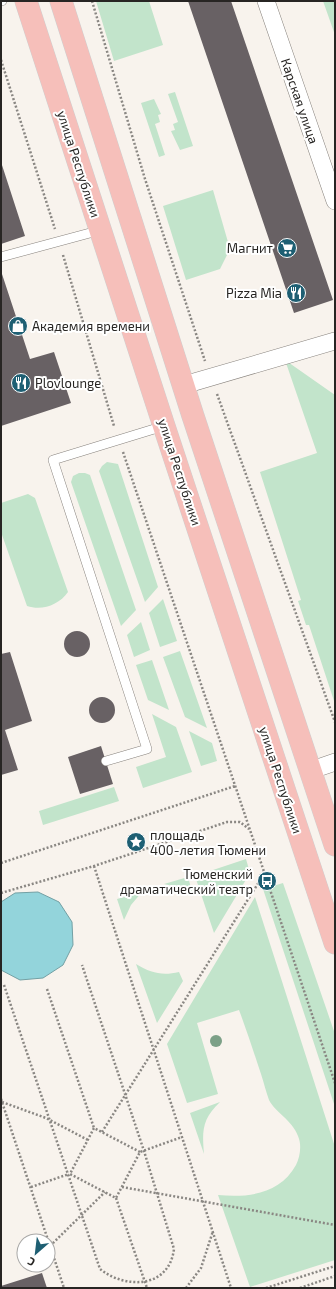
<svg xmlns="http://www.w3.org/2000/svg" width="336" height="1289" viewBox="0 0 336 1289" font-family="'Exo 2',sans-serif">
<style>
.green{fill:#c2e4cb}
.water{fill:#93d4db;stroke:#73a0a4}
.building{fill:#686164}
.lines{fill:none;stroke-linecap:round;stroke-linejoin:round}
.service-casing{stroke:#88837e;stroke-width:10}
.minor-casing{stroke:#88837e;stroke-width:18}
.primary-casing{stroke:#cfcfcf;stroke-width:23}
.path{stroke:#8a8783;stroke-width:2.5;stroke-dasharray:2 2;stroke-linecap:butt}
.service{stroke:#fff;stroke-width:9}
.minor{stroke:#fff;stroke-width:17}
.primary{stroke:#f6bfba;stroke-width:22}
.tree{fill:#7ca087}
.labels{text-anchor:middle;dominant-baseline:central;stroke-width:4;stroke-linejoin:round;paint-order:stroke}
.street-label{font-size:13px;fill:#272523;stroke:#fff}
.poi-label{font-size:13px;fill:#272523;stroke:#fff;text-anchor:end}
</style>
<rect width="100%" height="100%" fill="#f8f3ed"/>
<!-- green -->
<path class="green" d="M96 1H149L163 45 114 61Z
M323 1H335V35Z
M175 92 193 146 180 150 171 131 175 130 173 124 178 122 168 94Z
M154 99 161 114 158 115 160 122 155 124 165 155 159 157 141 103Z
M213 190 230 249 220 269 186 280 163 206Z
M285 360 335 395V704L309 625H306L298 601 301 600 260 472 317 453Z
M107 462 118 464 158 587 145 602 99 471 102 466Z
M79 473H85L90 475 136 610 121 626 71 482 73 476Z
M28 494 35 498 68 592C59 605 42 611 27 606L1 532V503Z
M163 599 177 641 160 647 149 613Z
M141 622 150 650 134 657 127 635Z
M180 651 207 728 185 717 163 657Z
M152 660 169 710 148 700 136 665Z
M152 714 176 727 192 772 143 788 136 767 166 757Z
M189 731 212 743 217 761 201 766Z
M114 787 119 801 43 825 39 811Z
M246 859 250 873 214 933 195 876Z
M188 877 193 895 177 887 164 884Z
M283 883 335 1034V1107L263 889Z
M142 892 131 905 124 920 117 899Z
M255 897 335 1147V1260L250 1287 218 1195C248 1198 280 1194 296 1165 300 1157 302 1145 298 1136 292 1120 275 1112 269 1100 266 1092 264 1083 261 1074 254 1053 247 1031 239 1010L197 1023 218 1094 187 1103 167 1044Z
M136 964C151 973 162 976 179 972L183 981 157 1023Z
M220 1102C202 1119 202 1131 204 1154L190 1113Z"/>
<!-- water -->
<path class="water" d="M38 892 59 902 72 922 73 945 63 965 43 978 20 980 1 970V902L15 893Z"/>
<!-- building -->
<path class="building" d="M188 1H231L333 300 294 313Z
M1 162 25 236 1 244Z
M1 271 30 359 54 352 71 403 1 426Z
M64 644a13 13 0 1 1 26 0a13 13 0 1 1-26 0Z
M10 652 32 721 5 730 18 770 1 775V654Z
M89 710a13 13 0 1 1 26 0a13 13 0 1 1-26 0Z
M101 746 113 784 80 794 68 757Z
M42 1273 47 1288H1V1286Z"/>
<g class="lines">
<defs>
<path id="service" d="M1 1H2
M1 257 101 230
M106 761 147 749 53 460 164 426"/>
<path id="minor" d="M266 1 335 201
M184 385 335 341
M309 771 335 762"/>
<path id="primary" d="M26 1 164 426 335 943
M61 1 193 416 335 845"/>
</defs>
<!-- service casing -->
<use href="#service" class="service-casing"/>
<!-- minor casing -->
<use href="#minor" class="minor-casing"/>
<!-- primary casing -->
<use href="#primary" class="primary-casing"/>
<!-- path -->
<path class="path" d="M92 1 145 179 205 361
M1 60 55 229
M63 255 114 426
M217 394 335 722
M123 452 335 1083
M1 863 235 786
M94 866 231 1288
M1 893 94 866 227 822H240L249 829
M4 985 100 1269C125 1289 169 1289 174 1249L144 1151 82 965
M47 989 94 1128
M1 1099 64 1288
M2 1102 46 1118 88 1140
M102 1132 264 874
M140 1152 94 1128 70 1174 116 1198 140 1152 182 1137
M31 1187 69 1174
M122 1187 335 1225
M116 1198 147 1288
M50 1246 105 1192
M186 1288 201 1268 213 1231
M266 1288 335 1266
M300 1288 335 1276"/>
<!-- service -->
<use href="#service" class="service"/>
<!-- minor -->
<use href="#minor" class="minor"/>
<!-- primary -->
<use href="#primary" class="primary"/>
</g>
<!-- trees -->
<circle class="tree" cx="216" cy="1041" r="6"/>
<!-- icons -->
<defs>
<symbol id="supermarket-disc" viewBox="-11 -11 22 22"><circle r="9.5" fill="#1e5f73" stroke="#fff"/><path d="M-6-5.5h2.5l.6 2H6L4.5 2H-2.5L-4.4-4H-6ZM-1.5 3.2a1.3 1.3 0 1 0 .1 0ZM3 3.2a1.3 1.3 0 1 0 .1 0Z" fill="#fff"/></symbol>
<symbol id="restaurant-disc" viewBox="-11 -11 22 22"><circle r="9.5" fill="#1e5f73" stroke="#fff"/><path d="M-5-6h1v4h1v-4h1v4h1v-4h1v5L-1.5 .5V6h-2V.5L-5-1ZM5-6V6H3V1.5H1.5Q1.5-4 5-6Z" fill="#fff"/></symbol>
<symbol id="shop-disc" viewBox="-11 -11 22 22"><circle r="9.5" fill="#1e5f73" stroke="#fff"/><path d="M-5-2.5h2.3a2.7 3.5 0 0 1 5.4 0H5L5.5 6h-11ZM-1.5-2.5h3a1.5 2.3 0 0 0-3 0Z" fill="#fff"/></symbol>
<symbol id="sight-disc" viewBox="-11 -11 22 22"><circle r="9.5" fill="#1e5f73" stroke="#fff"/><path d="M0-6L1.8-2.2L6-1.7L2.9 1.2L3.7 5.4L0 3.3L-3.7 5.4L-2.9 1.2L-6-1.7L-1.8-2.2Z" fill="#fff"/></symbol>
<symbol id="bus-disc" viewBox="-11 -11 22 22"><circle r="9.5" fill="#1e5f73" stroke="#fff"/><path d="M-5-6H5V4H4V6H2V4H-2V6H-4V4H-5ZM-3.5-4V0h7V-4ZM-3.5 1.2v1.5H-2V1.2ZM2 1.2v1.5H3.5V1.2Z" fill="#fff"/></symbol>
</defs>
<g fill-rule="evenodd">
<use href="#supermarket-disc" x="276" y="237" width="22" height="22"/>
<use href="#restaurant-disc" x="285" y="282" width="22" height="22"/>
<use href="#shop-disc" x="7" y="315" width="22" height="22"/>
<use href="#restaurant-disc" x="10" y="372" width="22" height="22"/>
<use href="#sight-disc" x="125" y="831" width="22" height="22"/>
<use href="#bus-disc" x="256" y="870" width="22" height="22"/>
</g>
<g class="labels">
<!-- street labels -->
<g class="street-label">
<text transform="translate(300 101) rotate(71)">Карская улица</text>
<text transform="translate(79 164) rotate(72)">улица Республики</text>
<text transform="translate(180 472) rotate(72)">улица Республики</text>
<text transform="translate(281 780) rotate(72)">улица Республики</text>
</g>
<!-- poi labels -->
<g class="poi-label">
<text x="273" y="248">Магнит</text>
<text x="282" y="293">Pizza Mia</text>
<text x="32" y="326" text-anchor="start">Академия времени</text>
<text x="35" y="383" text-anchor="start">Plovlounge</text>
<text x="150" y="835" text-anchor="start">площадь<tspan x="150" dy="15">400-летия Тюмени</tspan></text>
<text x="253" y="874">Тюменский<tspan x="253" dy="15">драматический театр</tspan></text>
</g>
</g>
<!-- border -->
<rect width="336" height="1289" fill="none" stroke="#272523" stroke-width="4"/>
<!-- north arrow -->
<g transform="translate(36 1253) rotate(208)"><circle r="19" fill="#ffffff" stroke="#a9a8a7"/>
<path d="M0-3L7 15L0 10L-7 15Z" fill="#1e5f73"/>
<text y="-6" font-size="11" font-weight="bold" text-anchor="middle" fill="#272523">С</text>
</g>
</svg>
